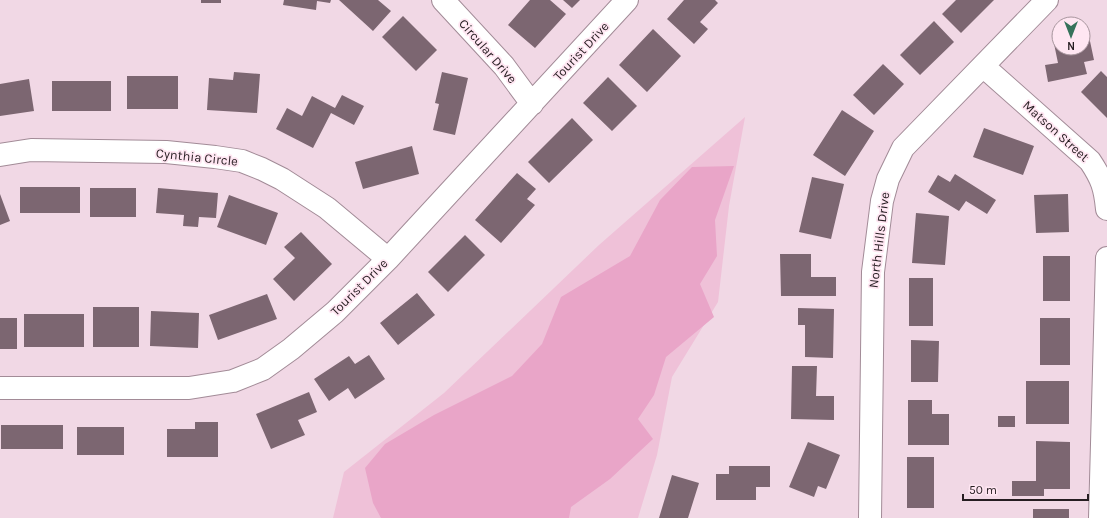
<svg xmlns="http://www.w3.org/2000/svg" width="1107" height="518" viewBox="0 0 1107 518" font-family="Karla,sans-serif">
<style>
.green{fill:#efc1d8}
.water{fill:#e9a5c8}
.building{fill:#7c6671}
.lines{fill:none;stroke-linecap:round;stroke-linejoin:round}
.minor-casing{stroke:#a28b97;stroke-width:24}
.minor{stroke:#fff;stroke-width:22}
.labels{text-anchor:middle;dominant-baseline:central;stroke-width:3.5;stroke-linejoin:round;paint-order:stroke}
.street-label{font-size:13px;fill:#261d21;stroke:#ffe6f2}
</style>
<rect width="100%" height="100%" fill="#f1d8e5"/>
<!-- green -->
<path class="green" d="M745 117 729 206 718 302 672 377 657 455 638 518H333L344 472 444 393 599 245Z"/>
<!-- water -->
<path class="water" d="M734 166 715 220 717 256 700 284 714 317 666 357 654 395 638 419 653 439 610 479 571 507 569 518H381L373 503 365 468 385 444 434 415 512 376 542 344 561 297 630 256 660 200 692 167Z"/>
<!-- building -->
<path class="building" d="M201 0H221V3H201Z
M284 0H331L330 3 317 1 316 10 283 5Z
M339 0H378L391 11 373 31Z
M530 0H550L566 14 535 48 508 25Z
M563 0H580L572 8Z
M684 0H715L718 3 700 22 708 29 694 44 667 19Z
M956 0H994L961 33 942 14Z
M403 16 437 50 416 71 382 37Z
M934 21 954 42 920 75 900 55Z
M1087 27 1094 60 1084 62 1087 74 1048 82 1045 65 1058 63 1052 34 1059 33V48H1083V28Z
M653 29 681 56 647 92 619 65Z
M883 64 904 84 874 115 853 95Z
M1101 71 1107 77V118L1081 92Z
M234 72 260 74 257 113 207 110 209 78 233 80Z
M442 72 468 78 455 135 433 130 439 104 435 103Z
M127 76H178V109H127Z
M608 77 637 106 612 131 583 103Z
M29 79 34 111 0 116V84Z
M52 81H111V111H52Z
M342 95 364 106 354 125 331 113 313 148 276 129 287 108 302 116 312 96 335 108Z
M842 110 874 131 845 176 813 155Z
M572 118 593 140 549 183 528 162Z
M984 128 1034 146 1023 175 973 157Z
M412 146 419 174 363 189 355 162Z
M517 173 536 189 527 199 535 205 501 243 475 220Z
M955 174 996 200 987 214 966 201 959 211 928 192 938 175 950 182Z
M812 177 844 184 831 239 799 232Z
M20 187H80V213H20Z
M90 188H136V217H90Z
M158 188 218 193 216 218 199 217 198 227 183 226 184 215 156 213Z
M0 194 10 221 0 225Z
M1068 194 1069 232 1036 233 1034 195Z
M229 195 278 213 266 245 217 227Z
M916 213 949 216 945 265 912 263Z
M301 232 332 264 294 301 273 279 295 258 284 247Z
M465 235 485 255 448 292 428 272Z
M780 254H811V277H836V296H781Z
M1043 256H1070V301H1043Z
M909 278H933V326H909Z
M417 293 435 315 398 345 380 323Z
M267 294 277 319 218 340 209 315Z
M93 307H139V347H93Z
M798 308 834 309 833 358 805 357V325H798Z
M151 311 199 313 198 348 150 346Z
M24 314H84V347H24Z
M0 318H17V349H0Z
M1040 318H1070V365H1040Z
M911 340 939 341 938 382H911Z
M369 355 385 379 355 399 348 388 329 401 314 379 349 356 355 364Z
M792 366H817L816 396H834V420L791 419Z
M1026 381H1069V424H1026Z
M309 392 317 412 298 420 305 435 271 449 256 414Z
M908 400H932V414H949V445H908Z
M998 416H1015V427H998Z
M195 422H218V457H167V429H195Z
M1 425H63V449H1Z
M77 427H124V455H77Z
M1036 441 1070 442V489H1044V496H1012V481H1036Z
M808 442 840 455 826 489 818 486 814 497 789 487Z
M907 457H934V508H907Z
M729 466H770V487H756V500H716V474H729Z
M672 475 699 483 688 518H659Z
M1033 509H1069V518H1033Z"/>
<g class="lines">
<defs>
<path id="minor" d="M443 0 504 66 532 104
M983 66 1090 161C1102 179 1105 188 1107 209
M0 155 31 150 166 152 215 157 242 161 262 169 282 179 327 208 388 259
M0 388H189L233 381 263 369 291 349 335 312 388 259 627 0
M870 518 873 272 882 201 888 179 903 148 1047 0
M1100 518 1107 258"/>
</defs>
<!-- minor casing -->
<use href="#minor" class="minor-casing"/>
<!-- minor -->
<use href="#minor" class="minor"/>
</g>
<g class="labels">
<!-- street labels -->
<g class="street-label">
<text transform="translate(488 51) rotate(49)">Circular Drive</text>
<text transform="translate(581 51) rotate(-47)">Tourist Drive</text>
<text transform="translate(1056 131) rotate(42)">Matson Street</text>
<text transform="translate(197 157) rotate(6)">Cynthia Circle</text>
<text transform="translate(879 240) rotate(-83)">North Hills Drive</text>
<text transform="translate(359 287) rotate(-45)">Tourist Drive</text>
</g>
</g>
<!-- north arrow -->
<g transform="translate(1071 36) rotate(180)"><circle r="19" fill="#ffe6f2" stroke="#a8969e"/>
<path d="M0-3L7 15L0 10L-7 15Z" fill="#37725b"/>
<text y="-6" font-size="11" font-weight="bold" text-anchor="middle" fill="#261d21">N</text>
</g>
<!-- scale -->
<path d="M963 494v6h125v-6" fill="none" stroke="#261d21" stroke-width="2"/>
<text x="969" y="494" font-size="12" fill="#261d21" stroke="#ffe6f2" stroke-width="3" paint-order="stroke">50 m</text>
</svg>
